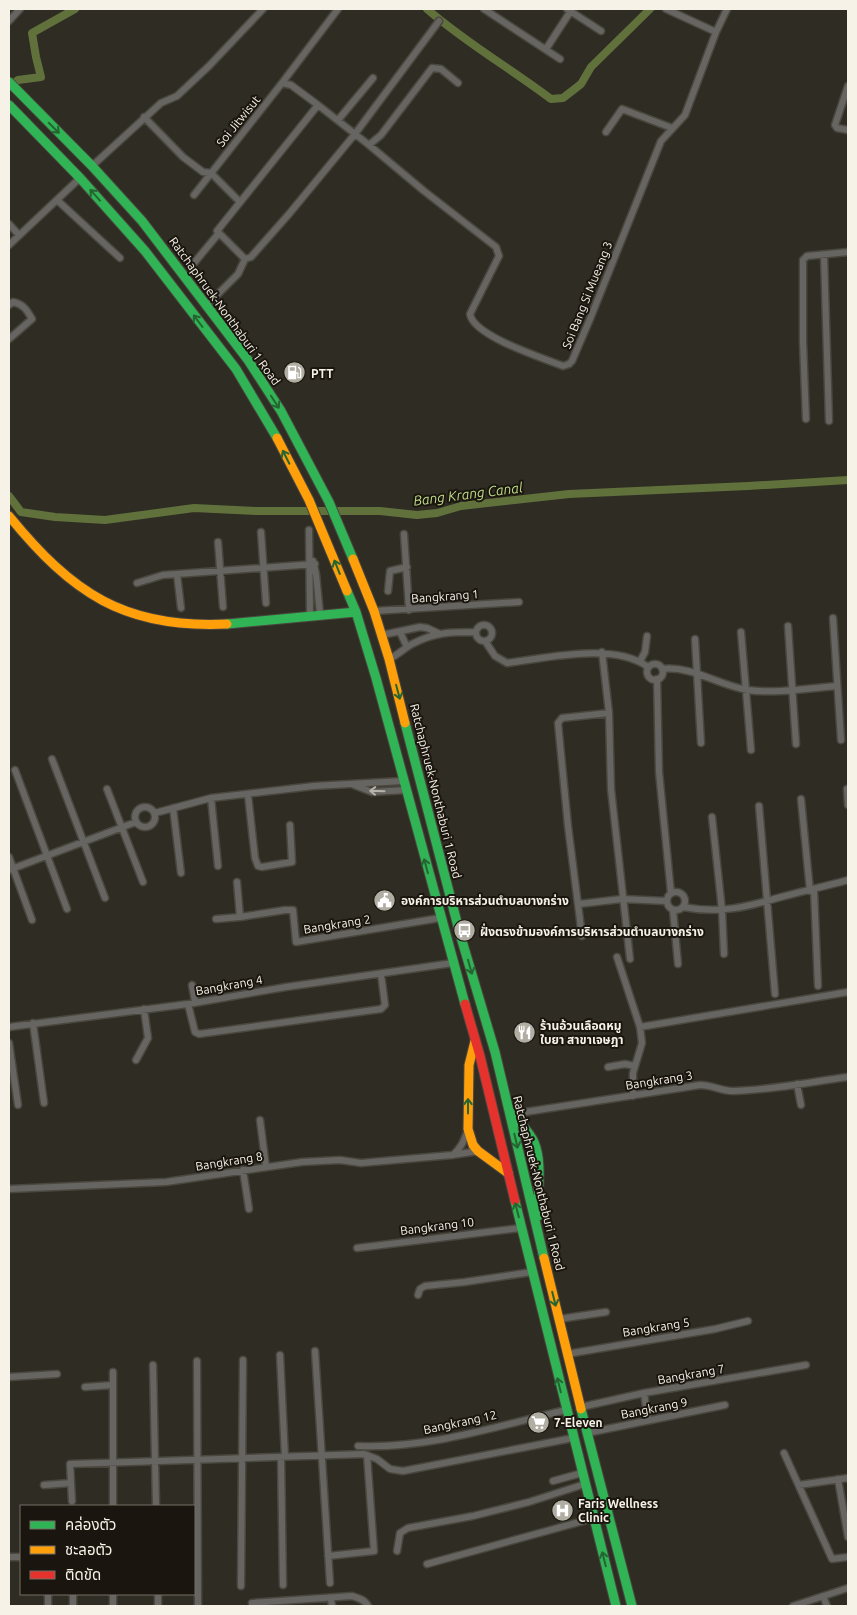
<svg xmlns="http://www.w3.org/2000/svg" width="857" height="1615" viewBox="0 0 857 1615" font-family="Ubuntu,'Noto Sans Thai',sans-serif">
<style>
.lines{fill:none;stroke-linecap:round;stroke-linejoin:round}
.canal{stroke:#60713c;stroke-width:8}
.street-casing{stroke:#4a473f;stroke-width:9}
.fast-casing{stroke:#4a473f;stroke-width:11}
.slow-casing{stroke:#4a473f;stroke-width:11}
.jam-casing{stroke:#4a473f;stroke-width:11}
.street{stroke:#676561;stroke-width:6}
.fast{stroke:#30b455;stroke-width:9}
.slow{stroke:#ff9f0a;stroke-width:9}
.jam{stroke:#e5322d;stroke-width:9}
.oneway{stroke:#256532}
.oneway2{stroke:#b6b3ab}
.labels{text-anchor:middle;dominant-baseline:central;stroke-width:4;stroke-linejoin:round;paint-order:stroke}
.street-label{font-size:12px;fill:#f6f2e7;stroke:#1a160f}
.poi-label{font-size:12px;font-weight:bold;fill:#f6f2e7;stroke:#1a160f;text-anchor:start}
.water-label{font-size:14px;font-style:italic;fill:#bddb86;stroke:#1a160f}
</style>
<rect width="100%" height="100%" fill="#2f2c23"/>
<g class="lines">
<!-- canal -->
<path class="canal" d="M427 9C466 43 510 68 551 99L563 98 581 84 591 67 650 9
M9 86 18 80 41 77 36 57 32 33 75 9
M9 496 21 512 55 517 105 520 194 508 256 511H380L417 515 437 513 461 506 569 494 748 486 848 480"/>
<defs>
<path id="street" d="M484 9 560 59
M567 9 601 31
M666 9 716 32
M9 21 20 9
M546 49 572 9
M282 83 291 85 318 105 369 145 424 191 496 247 499 256 470 314C473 336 543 358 563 366L569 364 572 361 590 319 661 141 685 115 716 32 727 9
M848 86 835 125 837 128 848 130
M144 117 183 157 203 172 211 173 240 202
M338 120 373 78
M606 132 622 109 672 128
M369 145 381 135 432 68 441 69 458 83
M92 166 161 103 177 96 209 66 263 9
M194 195 282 83 338 9
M57 200 120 258
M9 224 19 235
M219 233 245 259
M9 245 80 178
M824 255 829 421
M194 263 219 233 217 231 318 105
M9 305 13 302C23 304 27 310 32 319L9 339
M207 305 238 274 245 259 251 257 289 214 355 134 439 21
M806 419 803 342V260L807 256 848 252
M309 530 310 615
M261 532 266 603
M404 534 409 610
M218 542 223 607
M313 561 316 574 320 614
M177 574 181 608
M137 583 163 575 315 564
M388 591 390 571 407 567
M374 611 519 602
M833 618 841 740
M476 633a8 8 0 1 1 16 0a8 8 0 1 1-16 0Z
M788 626 796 744
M400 632 407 647
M741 632 751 750
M382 635 420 627 427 628 438 633
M695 639 701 743
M485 641 495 656 507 663C548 658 613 642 648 667
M602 652 609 713 611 789 630 959
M389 659C398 655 403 649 412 644 435 632 451 632 476 632
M640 661 645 652 647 636
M647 672a8 8 0 1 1 16 0a8 8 0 1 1-16 0Z
M662 669C691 665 720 686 748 690 774 694 811 688 837 686
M657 679 659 772 671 893
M52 759 105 898
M15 770 67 909
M354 785 372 792 406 790
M107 789 143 882
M847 789 848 805
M248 795 255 858 258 866 262 867 292 862 290 825
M211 798 218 866
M801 799 810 891
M759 806 775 994
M135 817a10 10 0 1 1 20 0a10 10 0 1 1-20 0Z
M173 808 181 873
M155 813 211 798 314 786 403 781
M712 817 722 910 724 954
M9 857 32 920
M9 870 136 822
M237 882 240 917 285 910H293L296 942 440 918
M814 890 818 986
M667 901a9 9 0 1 1 18 0a9 9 0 1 1-18 0Z
M579 904 622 899 666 901
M683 907C719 914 747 907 781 897 804 891 826 886 848 880
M673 910 678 964
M216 919 240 917
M582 936 568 826 558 723 562 718 609 713
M617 957 640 1027 642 1043 633 1073V1096
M192 985 195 1002
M188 1004 195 1032 199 1034 381 1009 385 1005 381 974
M33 1023 44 1103
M9 1027 188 1004 286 987 453 963
M640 1027 848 992
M9 1043 18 1105
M136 1060 148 1038 144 1009
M608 1067 625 1064 635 1066
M797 1084 801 1105
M512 1114 700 1085C712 1085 721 1091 733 1091 772 1090 810 1082 848 1077
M260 1120 266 1167
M453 1155C462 1147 464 1140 468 1130
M243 1170 249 1209
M9 1189 166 1182 302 1162 340 1160 361 1163 452 1155 478 1151
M357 1248 521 1228
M418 1295 420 1289 425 1286 465 1282 532 1272
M559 1319 606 1312
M315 1351 330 1583
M567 1354 715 1329 748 1321
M280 1355 285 1457
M197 1361 198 1606
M153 1365 156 1506
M9 1377 57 1374
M85 1387 113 1385
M644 1393 648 1420
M581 1407 644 1393 806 1365
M587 1433 725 1405
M358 1446C428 1449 498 1426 566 1410
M784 1453 832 1559 848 1557
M281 1457 283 1585
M838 1479 848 1537
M553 1481 582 1473
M44 1485 71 1483
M799 1485 848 1478
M72 1501 70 1464 364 1454 377 1459 390 1469 403 1471 573 1438
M113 1506V1372
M397 1551 400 1533 408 1528 473 1516 529 1502 585 1484
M328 1556 374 1551 367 1455
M9 1557H21
M427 1564 594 1518
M241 1586 243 1360
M73 1594V1606
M113 1594V1606
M158 1594V1606
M823 1596 827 1606
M331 1599 332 1606
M252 1603 352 1596C359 1598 365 1600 368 1606
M48 1606V1594
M793 1606 848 1588"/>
<path id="fast" d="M9 82 92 166 142 221 248 360 281 411 329 502 353 559
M9 105 80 178 145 251 236 369 277 438
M347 591 356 612 376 678 465 1004
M227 624 356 612
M405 723 460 934 495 1052 544 1258
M509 1111C518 1120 528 1130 534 1142 543 1163 537 1193 538 1216
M515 1201 616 1606
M581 1409 632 1606"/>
<path id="slow" d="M277 438 309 500 347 591
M9 516C72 593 124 629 227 624
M353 559 374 611 389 659 405 723
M475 1041 469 1065 468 1129 473 1145 478 1151 508 1173
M544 1258 581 1409"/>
<path id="jam" d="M465 1004 480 1056 515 1201"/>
</defs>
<!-- street casing -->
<use href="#street" class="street-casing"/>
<!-- fast casing -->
<use href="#fast" class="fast-casing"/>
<!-- slow casing -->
<use href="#slow" class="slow-casing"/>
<!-- jam casing -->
<use href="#jam" class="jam-casing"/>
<!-- street -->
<use href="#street" class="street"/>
<!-- fast -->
<use href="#fast" class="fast"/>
<!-- slow -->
<use href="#slow" class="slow"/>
<!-- jam -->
<use href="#jam" class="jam"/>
</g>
<!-- one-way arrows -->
<defs><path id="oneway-shaft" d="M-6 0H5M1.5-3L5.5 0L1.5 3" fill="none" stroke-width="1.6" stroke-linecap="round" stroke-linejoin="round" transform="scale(1.25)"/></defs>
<g class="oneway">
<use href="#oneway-shaft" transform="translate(54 128) rotate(45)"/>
<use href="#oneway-shaft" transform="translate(95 195) rotate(-132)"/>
<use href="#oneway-shaft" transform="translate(198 321) rotate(-127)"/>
<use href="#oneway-shaft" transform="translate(275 402) rotate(57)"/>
<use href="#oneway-shaft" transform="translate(286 457) rotate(-117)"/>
<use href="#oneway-shaft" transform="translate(337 567) rotate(-112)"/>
<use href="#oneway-shaft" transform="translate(398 692) rotate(75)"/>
<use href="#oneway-shaft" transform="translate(426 866) rotate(-105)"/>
<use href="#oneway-shaft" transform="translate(470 967) rotate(74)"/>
<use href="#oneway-shaft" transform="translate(468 1106) rotate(-90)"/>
<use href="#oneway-shaft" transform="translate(516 1141) rotate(77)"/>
<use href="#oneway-shaft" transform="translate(517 1210) rotate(-104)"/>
<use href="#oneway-shaft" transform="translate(554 1299) rotate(76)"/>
<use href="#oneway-shaft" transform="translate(559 1385) rotate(-104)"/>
<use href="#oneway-shaft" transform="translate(604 1559) rotate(-104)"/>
</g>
<use class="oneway2" href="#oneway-shaft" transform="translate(377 791) rotate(-178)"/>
<!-- icons -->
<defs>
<symbol id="fuel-disc" viewBox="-11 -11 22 22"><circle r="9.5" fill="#b0ada2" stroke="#1a160f"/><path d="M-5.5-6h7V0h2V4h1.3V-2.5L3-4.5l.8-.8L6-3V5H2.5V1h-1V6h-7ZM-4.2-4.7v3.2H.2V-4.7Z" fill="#fff"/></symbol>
<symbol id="civic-disc" viewBox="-11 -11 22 22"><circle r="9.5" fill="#b0ada2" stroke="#1a160f"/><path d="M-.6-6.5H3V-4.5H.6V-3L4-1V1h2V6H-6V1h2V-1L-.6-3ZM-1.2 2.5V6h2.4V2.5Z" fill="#fff"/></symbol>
<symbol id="bus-disc" viewBox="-11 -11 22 22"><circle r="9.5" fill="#b0ada2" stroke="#1a160f"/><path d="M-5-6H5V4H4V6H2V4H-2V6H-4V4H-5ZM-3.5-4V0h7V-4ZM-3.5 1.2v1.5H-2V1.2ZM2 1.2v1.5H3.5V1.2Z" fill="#fff"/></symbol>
<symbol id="restaurant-disc" viewBox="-11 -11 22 22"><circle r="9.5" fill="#b0ada2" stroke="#1a160f"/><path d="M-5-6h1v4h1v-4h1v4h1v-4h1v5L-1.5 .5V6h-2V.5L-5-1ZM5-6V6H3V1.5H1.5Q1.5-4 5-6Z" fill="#fff"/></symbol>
<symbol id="supermarket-disc" viewBox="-11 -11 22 22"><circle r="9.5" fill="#b0ada2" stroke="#1a160f"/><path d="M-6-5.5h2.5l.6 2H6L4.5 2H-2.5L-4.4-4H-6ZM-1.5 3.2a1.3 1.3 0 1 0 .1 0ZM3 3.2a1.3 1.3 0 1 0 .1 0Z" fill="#fff"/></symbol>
<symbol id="hospital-disc" viewBox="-11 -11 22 22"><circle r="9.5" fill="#b0ada2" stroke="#1a160f"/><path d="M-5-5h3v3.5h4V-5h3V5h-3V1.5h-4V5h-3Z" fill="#fff"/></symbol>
</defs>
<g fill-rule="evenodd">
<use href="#fuel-disc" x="282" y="360" width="25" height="25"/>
<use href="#civic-disc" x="372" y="888" width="25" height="25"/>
<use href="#bus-disc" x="452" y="918" width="25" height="25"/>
<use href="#restaurant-disc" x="512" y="1020" width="25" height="25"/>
<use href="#supermarket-disc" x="526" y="1410" width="25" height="25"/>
<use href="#hospital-disc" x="550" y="1498" width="25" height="25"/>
</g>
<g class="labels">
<!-- street labels -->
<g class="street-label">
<text transform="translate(238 121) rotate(-51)">Soi Jitwisut</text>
<text transform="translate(587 295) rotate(-68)">Soi Bang Si Mueang 3</text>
<text transform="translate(225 311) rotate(54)">Ratchaphruek-Nonthaburi 1 Road</text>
<text transform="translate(445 596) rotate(-4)">Bangkrang 1</text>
<text transform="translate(436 791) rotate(76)">Ratchaphruek-Nonthaburi 1 Road</text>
<text transform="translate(337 924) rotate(-9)">Bangkrang 2</text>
<text transform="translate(229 985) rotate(-10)">Bangkrang 4</text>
<text transform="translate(659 1080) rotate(-9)">Bangkrang 3</text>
<text transform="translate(229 1161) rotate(-9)">Bangkrang 8</text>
<text transform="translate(539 1183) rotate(76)">Ratchaphruek-Nonthaburi 1 Road</text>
<text transform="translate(437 1226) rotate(-7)">Bangkrang 10</text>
<text transform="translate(656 1327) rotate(-9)">Bangkrang 5</text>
<text transform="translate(691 1374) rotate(-10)">Bangkrang 7</text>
<text transform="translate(654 1408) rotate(-11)">Bangkrang 9</text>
<text transform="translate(460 1422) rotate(-12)">Bangkrang 12</text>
</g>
<!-- poi labels -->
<g class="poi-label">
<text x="311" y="373">PTT</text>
<text x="401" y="900">องค์การบริหารส่วนตำบลบางกร่าง</text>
<text x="480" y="931">ฝั่งตรงข้ามองค์การบริหารส่วนตำบลบางกร่าง</text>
<text x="540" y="1025">ร้านอ้วนเลือดหมู<tspan x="540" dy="14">ใบยา สาขาเจษฎา</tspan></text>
<text x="554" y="1422">7-Eleven</text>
<text x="578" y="1503">Faris Wellness<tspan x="578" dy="14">Clinic</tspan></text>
</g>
<!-- water labels -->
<g class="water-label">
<text transform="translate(468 494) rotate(-7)">Bang Krang Canal</text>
</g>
</g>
<!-- border -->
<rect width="857" height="1615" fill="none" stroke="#f6f2e7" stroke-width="20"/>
<!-- legend -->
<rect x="20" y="1505" width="175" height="90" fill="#1a160f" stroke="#726e65"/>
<rect x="30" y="1521" width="25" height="8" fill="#30b455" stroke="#726e65"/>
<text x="65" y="1530" font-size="15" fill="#f6f2e7">คล่องตัว</text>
<rect x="30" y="1546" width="25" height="8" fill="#ff9f0a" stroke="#726e65"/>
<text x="65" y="1555" font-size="15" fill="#f6f2e7">ชะลอตัว</text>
<rect x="30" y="1571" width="25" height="8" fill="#e5322d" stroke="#726e65"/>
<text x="65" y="1580" font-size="15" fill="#f6f2e7">ติดขัด</text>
</svg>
